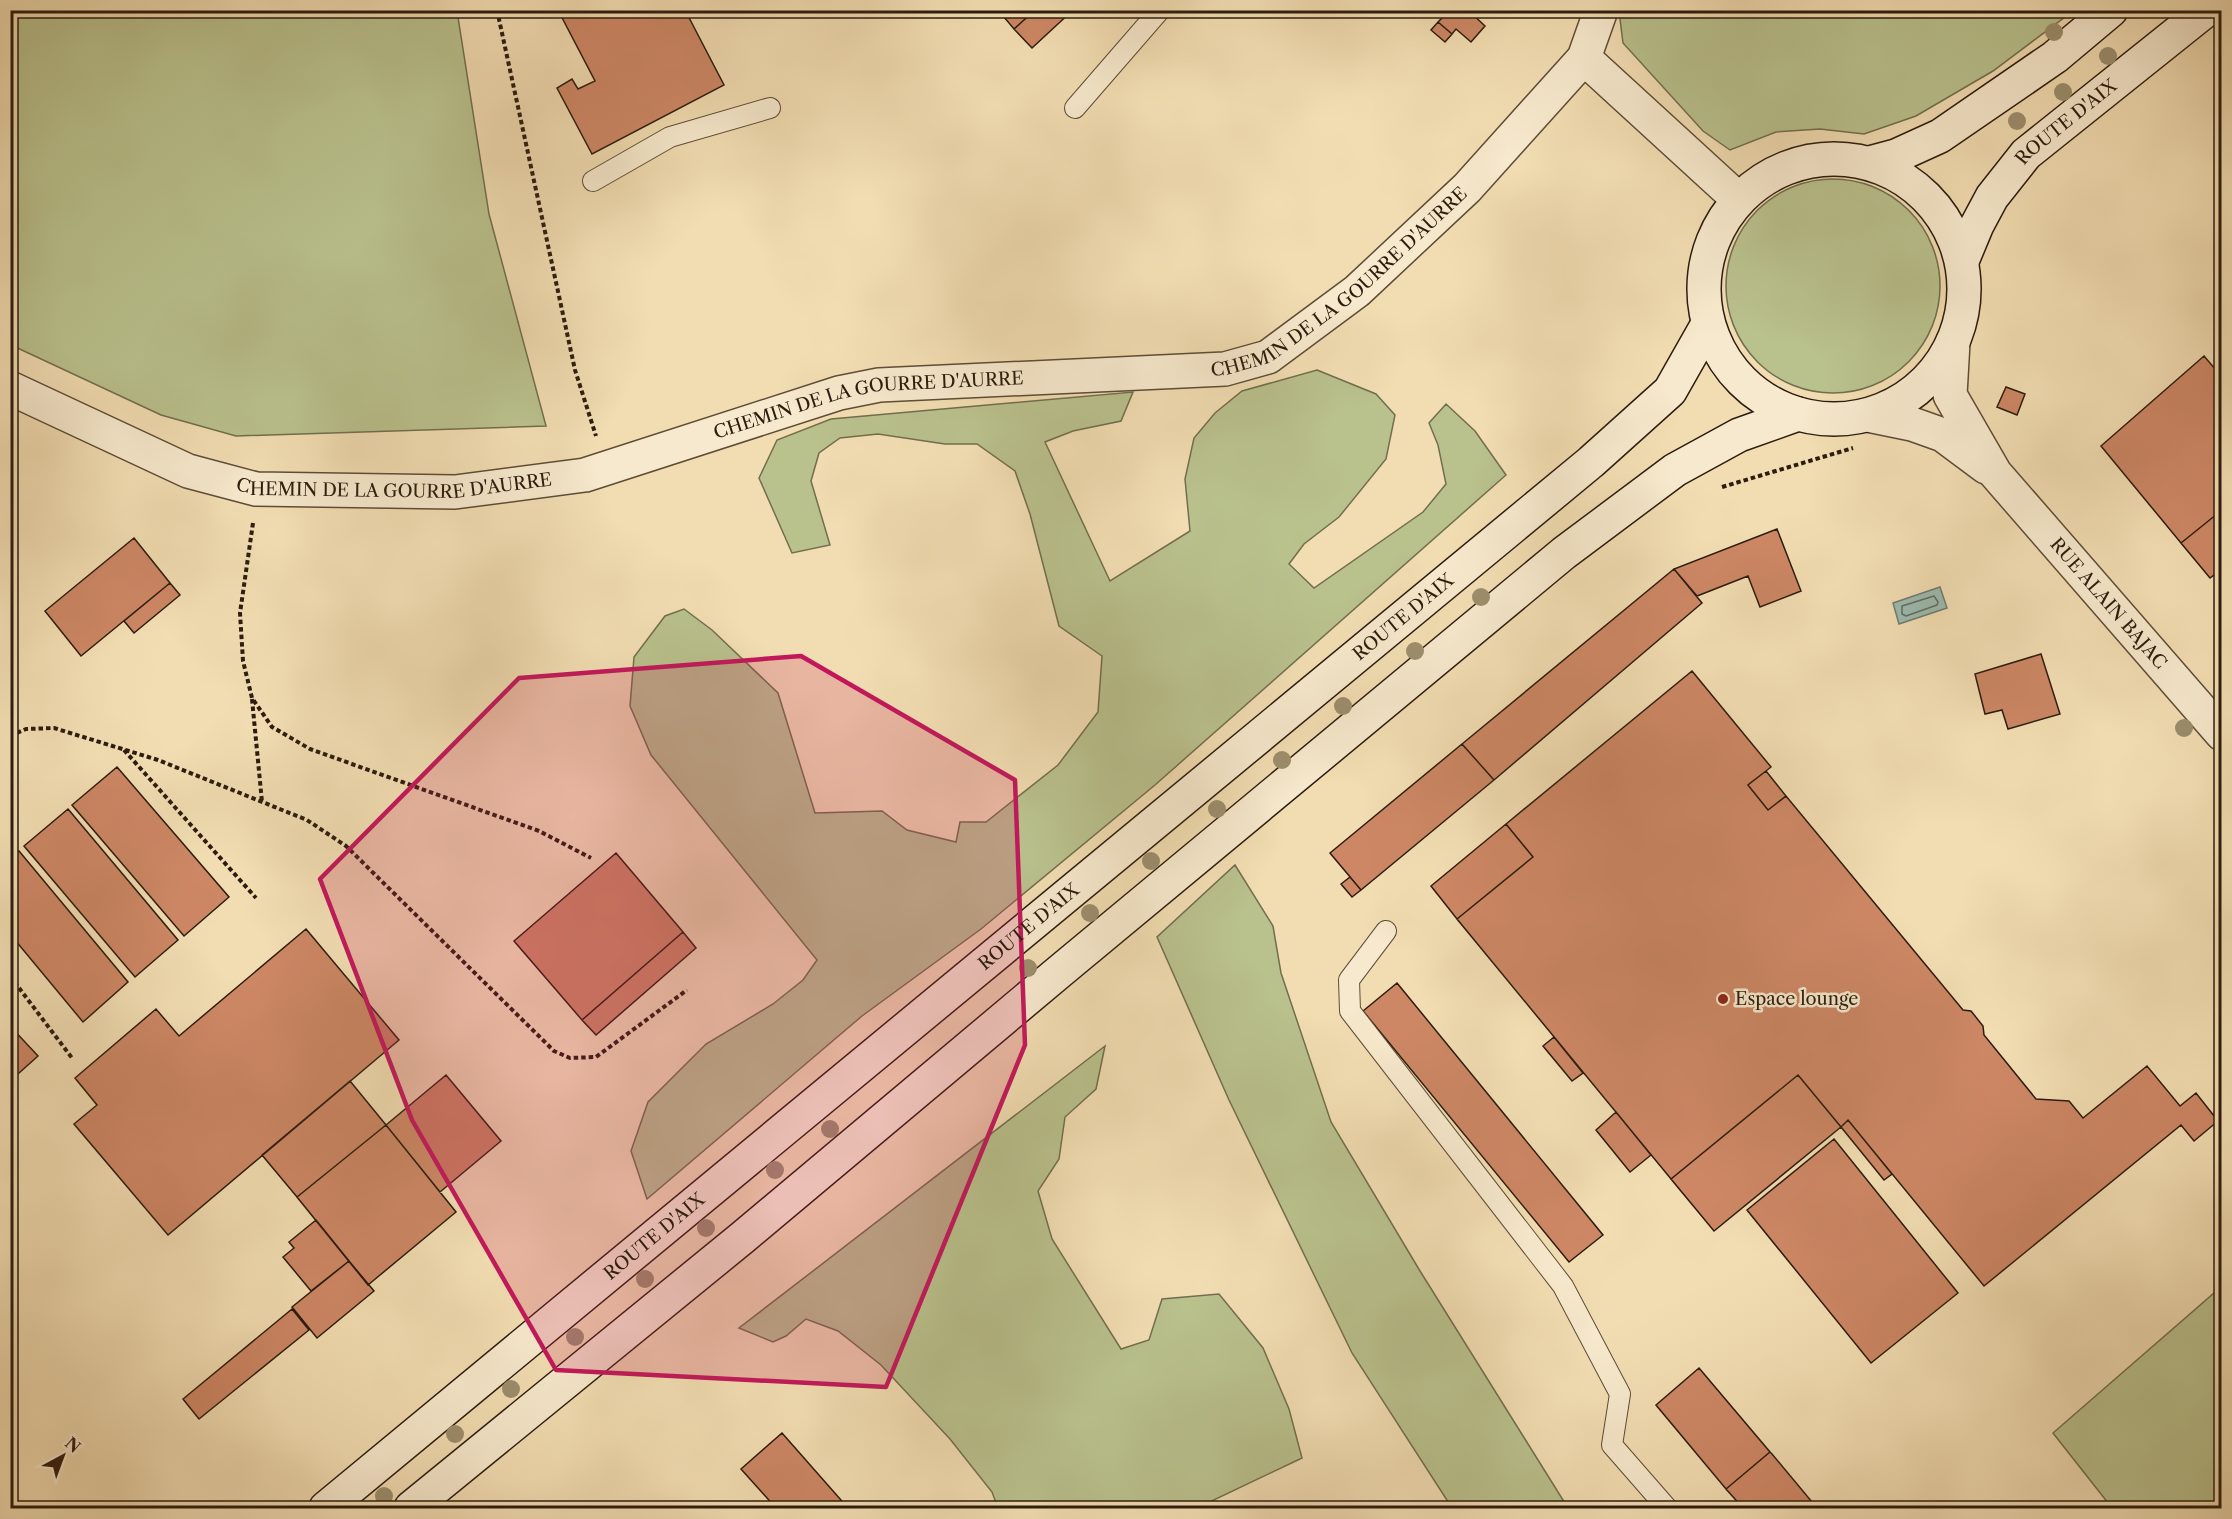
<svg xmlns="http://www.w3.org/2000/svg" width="2232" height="1519" viewBox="0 0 2232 1519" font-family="'Libre Caslon Text',serif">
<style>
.green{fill:#b9c18d;stroke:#726e4e;stroke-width:1.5}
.water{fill:#9cbbb1;stroke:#6f7b70;stroke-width:1.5}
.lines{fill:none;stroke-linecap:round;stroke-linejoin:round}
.shore{stroke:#646c60;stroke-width:1.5}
.building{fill:#cd8765;stroke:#2c1c0e;stroke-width:1.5}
.service-casing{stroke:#5e4c37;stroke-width:22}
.minor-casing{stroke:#5e4c37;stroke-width:36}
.secondary-casing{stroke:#2c1c0e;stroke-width:36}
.path{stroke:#2c1c0e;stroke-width:4;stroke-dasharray:4.5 3;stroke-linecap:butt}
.service{stroke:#f7e9cd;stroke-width:20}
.minor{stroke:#f7e9cd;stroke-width:33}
.secondary{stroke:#f7e9cd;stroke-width:33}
.tree{fill:#9c8e6d}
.marked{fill:#c2185b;fill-opacity:0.2;stroke:#c2185b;stroke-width:4.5;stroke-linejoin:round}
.poi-dot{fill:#8f2418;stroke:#f7e9cd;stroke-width:2}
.labels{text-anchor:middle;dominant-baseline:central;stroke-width:5;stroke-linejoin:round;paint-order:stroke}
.street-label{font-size:18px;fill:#2c1c0e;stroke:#f7e9cd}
.poi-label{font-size:18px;fill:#2c1c0e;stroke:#f7e9cd;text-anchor:start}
</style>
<rect width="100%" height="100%" fill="#f2ddb2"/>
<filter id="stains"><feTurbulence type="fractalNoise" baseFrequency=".00333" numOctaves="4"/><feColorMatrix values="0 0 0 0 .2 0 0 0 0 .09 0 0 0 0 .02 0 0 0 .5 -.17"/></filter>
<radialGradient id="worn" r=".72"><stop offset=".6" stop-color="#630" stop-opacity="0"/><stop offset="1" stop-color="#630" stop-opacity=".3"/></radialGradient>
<!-- green -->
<path class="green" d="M11 10 457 11 489 214 546 426 236 436 161 415 11 345Z
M1619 11V10L2073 11 1993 71 1916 116 1864 134 1820 129 1776 132 1730 150 1703 131 1623 43Z
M1726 286a107 107 0 1 1 214 0a107 107 0 1 1-214 0Z
M1317 370 1376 394 1395 415 1386 459 1339 517 1304 544 1289 564 1314 588 1423 512 1446 484 1438 445 1429 423 1446 404 1475 431 1506 475 1155 785 981 929 862 1016 647 1199 631 1151 648 1102 706 1044 773 1004 803 980 817 960 651 755 630 706 634 657 665 616 684 609 712 630 778 693 815 813 882 811 907 830 956 842 960 822H986L1058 765 1098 712 1102 656 1059 626 1030 514 1015 471 977 444H945L878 434 840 438 819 453 811 481 830 545 792 553 759 478 777 440 831 419 1133 392 1121 421 1073 431 1045 442 1110 581 1190 531 1185 479 1194 438 1215 413 1242 391Z
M1235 865 1273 926 1281 973 1331 1122 1420 1271 1568 1508H1452L1352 1353 1229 1100 1157 937Z
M1105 1046 1096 1089 1065 1117 1059 1159 1038 1191 1052 1239 1121 1349 1149 1340 1162 1299 1219 1294 1263 1348 1289 1409 1302 1458 1197 1508H998L992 1492 950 1439 881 1365 838 1331 806 1319 786 1336 773 1342 739 1328Z
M2221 1287V1508H2112L2053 1433Z"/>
<!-- water -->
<path class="water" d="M1940 587 1947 608 1899 624 1893 603Z"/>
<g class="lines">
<!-- shore -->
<path class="shore" d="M1934 596 1938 602 1937 605 1906 616 1902 614V606Z"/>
</g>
<!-- building -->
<path class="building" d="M558 10H685L724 85 592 154 557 88 572 79 578 89 595 81Z
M998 10H1035L1014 29Z
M1035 10H1073L1032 48 1014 29Z
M1436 10H1468L1485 26 1471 42 1456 29 1452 34 1438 22 1443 17Z
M1438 22 1452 34 1445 42 1431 30Z
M2204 356 2222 377V510L2181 543 2101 446Z
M2006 387 2025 394 2017 415 1997 407Z
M2222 510V569L2210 578 2181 543Z
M1777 529 1801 591 1760 607 1748 576 1697 596 1674 569Z
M134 538 170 583 81 656 45 611Z
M1674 569 1702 603 1494 780 1462 744Z
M170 583 180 595 134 633 124 621Z
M2041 654 2060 714 2008 729 2002 710 1985 714 1975 674Z
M1692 671 1771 767 1748 785 1768 810 1786 796 1963 1010 1971 1011 1983 1026 1984 1035 2036 1099 2069 1101 2083 1118 2147 1066 2180 1106 2196 1093 2218 1121 2194 1141 2181 1125 1984 1286 1848 1120 1841 1127 1798 1075 1671 1179 1457 919 1533 857 1506 824Z
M1462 744 1494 780 1361 890 1330 853Z
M117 767 229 897 184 936 72 805Z
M1766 771 1786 796 1768 810 1748 785Z
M68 809 178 940 135 977 24 846Z
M1506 824 1533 857 1457 919 1431 886Z
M19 851 128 982 83 1022 10 934V857Z
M616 853 683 932 582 1020 514 941Z
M1350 877 1361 890 1352 897 1341 884Z
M306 929 399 1040 168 1235 74 1124 97 1105 75 1078 156 1009 179 1036Z
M683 932 696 948 596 1035 582 1020Z
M1397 983 1603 1235 1569 1262 1363 1011Z
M10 1026 38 1056 10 1081Z
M1554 1037 1583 1073 1572 1081 1543 1046Z
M446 1075 501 1141 440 1192 386 1125Z
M1798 1075 1841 1127 1714 1231 1671 1179Z
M350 1081 386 1125 297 1197 262 1155Z
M1616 1112 1651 1155 1630 1172 1596 1130Z
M1848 1120 1892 1174 1884 1180 1841 1127Z
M386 1125 456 1212 368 1285 297 1197Z
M1834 1139 1958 1293 1871 1363 1747 1210Z
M316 1220 349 1261 311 1291 283 1257 294 1248 289 1242Z
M349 1261 374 1291 317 1338 292 1307Z
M292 1309 309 1330 199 1419 183 1399Z
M1699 1368 1770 1452 1726 1489 1656 1405Z
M782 1433 848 1508H776L741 1469Z
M1770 1452 1772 1454 1817 1508H1743L1726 1489Z"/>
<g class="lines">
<defs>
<path id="service" d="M1075 108 1160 10
M593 181 670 137 770 108
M1386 931 1349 980 1350 1011 1563 1286 1620 1394 1612 1445 1667 1508"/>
<g id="minor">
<path d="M1584 58 1738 199"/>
<path id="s1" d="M1953 342 1950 395 1995 473 2222 734"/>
<path id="s2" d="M10 388 188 471 256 489 455 492 585 475 839 393 879 385 1225 369 1268 357 1357 291 1467 188 1584 58 1601 10"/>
<path d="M1868 415 1912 424 1943 435 1986 467"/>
</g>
<g id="secondary">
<circle cx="1834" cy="289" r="130"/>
<path d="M1870 163 1896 156 1940 136 2055 57 2111 10"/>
<path id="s3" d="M1962 261 1977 225 1992 197 2026 154 2206 10"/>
<path id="s4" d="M326 1508 1591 462 1670 391 1708 324"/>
<path d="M411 1508 742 1238 1059 972 1564 553 1675 470 1739 435 1798 414"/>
</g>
</defs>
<!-- service casing -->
<use href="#service" class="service-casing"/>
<!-- minor casing -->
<use href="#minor" class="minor-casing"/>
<!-- secondary casing -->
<use href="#secondary" class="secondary-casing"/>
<!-- path -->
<path class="path" d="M497 10 575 370 596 436
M1722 487 1853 448
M253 523 240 613 243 661 252 698 272 727 310 749 539 831 591 858
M252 699 262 802
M10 736 26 729 54 728 158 760 307 820 346 846 554 1051 570 1058 596 1057 687 990
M124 750 256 898
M10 976 72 1058"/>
<!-- service -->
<use href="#service" class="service"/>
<!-- minor -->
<use href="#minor" class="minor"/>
<!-- secondary -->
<use href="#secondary" class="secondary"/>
</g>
<!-- trees -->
<g class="tree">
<circle cx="2054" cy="32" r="9"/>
<circle cx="2108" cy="56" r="9"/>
<circle cx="2063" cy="92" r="9"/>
<circle cx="2017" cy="121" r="9"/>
<circle cx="1481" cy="597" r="9"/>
<circle cx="1415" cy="651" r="9"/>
<circle cx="1343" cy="706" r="9"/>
<circle cx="2184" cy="728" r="9"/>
<circle cx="1282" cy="760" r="9"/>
<circle cx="1217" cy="809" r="9"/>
<circle cx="1151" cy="861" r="9"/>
<circle cx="1090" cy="913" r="9"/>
<circle cx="1028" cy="968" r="9"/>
<circle cx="830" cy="1129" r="9"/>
<circle cx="775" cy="1170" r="9"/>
<circle cx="706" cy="1228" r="9"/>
<circle cx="645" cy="1279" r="9"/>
<circle cx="575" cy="1337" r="9"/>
<circle cx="511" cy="1389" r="9"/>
<circle cx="455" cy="1434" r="9"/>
<circle cx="384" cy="1496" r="9"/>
</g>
<!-- marked area -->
<path class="marked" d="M801 656 1015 780 1025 1045 886 1387 556 1370 412 1120 320 879 519 678Z"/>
<!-- markers -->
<circle class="poi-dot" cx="1723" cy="999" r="6"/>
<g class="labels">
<!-- street labels -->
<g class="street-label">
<text stroke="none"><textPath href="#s3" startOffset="177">ROUTE D'AIX</textPath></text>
<text stroke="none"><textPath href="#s2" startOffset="1395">CHEMIN DE LA GOURRE D'AURRE</textPath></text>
<text stroke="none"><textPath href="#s2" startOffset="891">CHEMIN DE LA GOURRE D'AURRE</textPath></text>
<text stroke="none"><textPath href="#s2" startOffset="405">CHEMIN DE LA GOURRE D'AURRE</textPath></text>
<text stroke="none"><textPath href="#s1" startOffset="316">RUE ALAIN BAJAC</textPath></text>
<text stroke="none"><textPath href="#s4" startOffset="1398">ROUTE D'AIX</textPath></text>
<text stroke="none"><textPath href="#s4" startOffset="912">ROUTE D'AIX</textPath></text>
<text stroke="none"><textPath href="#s4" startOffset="426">ROUTE D'AIX</textPath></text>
</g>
<!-- poi labels -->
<g class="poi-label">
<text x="1735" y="999">Espace lounge</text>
</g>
</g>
<!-- margin -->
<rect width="2232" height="1519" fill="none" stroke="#f2ddb2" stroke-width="36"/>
<rect x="12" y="12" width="2208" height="1495" fill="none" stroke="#2c1c0e" stroke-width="3"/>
<rect x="18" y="18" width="2196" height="1483" fill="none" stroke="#2c1c0e" stroke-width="1.5"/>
<!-- north arrow -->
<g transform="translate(63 1456) rotate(41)" stroke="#f7e9cd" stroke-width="4.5" paint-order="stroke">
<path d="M0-4.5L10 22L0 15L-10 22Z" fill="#2c1c0e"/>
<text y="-9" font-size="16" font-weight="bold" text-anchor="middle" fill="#2c1c0e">N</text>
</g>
<rect width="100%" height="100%" filter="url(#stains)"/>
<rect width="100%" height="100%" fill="url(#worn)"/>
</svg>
